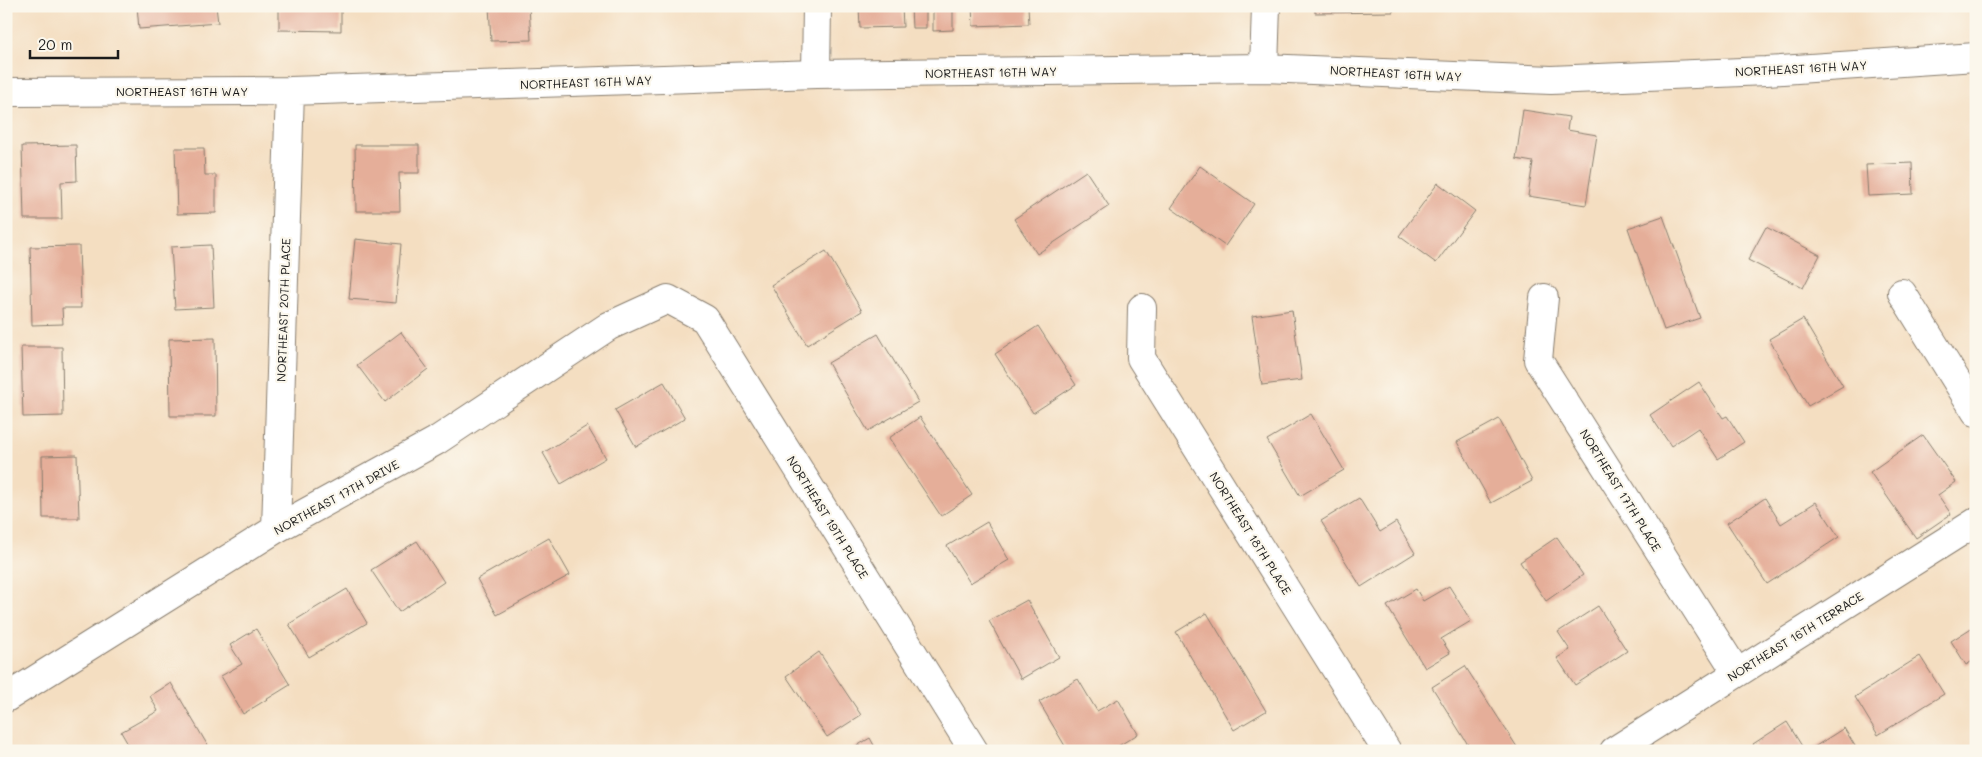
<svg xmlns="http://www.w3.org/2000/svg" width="1982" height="757" viewBox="0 0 1982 757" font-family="Mali,sans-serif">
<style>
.building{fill:#e5ae99}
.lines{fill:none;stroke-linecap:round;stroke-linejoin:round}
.minor-casing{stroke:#887d6e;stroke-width:30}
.minor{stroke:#fff;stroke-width:28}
.labels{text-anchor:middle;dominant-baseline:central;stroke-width:4.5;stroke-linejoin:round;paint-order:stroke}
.street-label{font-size:12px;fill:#1c1c1c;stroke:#fbf7ec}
</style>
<rect width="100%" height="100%" fill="#fbf7ec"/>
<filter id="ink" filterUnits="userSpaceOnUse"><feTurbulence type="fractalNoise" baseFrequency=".02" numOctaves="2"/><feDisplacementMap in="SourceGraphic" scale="10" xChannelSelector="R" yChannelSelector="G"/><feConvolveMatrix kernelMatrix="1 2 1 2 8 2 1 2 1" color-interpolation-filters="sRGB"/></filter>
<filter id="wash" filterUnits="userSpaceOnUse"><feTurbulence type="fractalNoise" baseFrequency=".0096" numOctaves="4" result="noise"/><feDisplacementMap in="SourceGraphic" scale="20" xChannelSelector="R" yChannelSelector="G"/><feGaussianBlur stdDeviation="1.12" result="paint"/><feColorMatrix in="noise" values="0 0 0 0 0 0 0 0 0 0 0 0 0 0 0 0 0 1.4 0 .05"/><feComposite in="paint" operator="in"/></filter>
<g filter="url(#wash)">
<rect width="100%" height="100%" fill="#f4dec1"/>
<g id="blocks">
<!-- building -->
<path class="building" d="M137 6H216L218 23 139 29Z
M279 6H341V31L279 30Z
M489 6H529L531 40 491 41Z
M859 6H902L903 27 860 28Z
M911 6H926V28H912Z
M933 6H953V30L933 31Z
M972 6H1028L1029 24 973 26Z
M1315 6H1393V12L1315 13Z
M1523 110 1569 117 1567 130 1597 135 1586 205 1528 196 1533 162 1516 159Z
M76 145 77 181 61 182 62 219H24L22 146Z
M355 145H419V173H399L400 211H356Z
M175 148H204L205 175H216V213L177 214Z
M1912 163 1913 194 1868 196 1866 165Z
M1200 166 1254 204 1225 246 1171 208Z
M1086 171 1109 206 1037 254 1014 219Z
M1438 183 1475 211 1436 263 1399 236Z
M1663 216 1700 318 1664 330 1628 228Z
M1766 227 1820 255 1803 288 1748 260Z
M355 239 401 244 396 303 349 299Z
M211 245 214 307 175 309 171 247Z
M79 246 81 308H62L63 324 32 325 30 247Z
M826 251 862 311 807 345 771 285Z
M1292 310 1302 380 1262 385 1252 316Z
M1803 319 1843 386 1808 406 1769 339Z
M1038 326 1076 385 1033 413 995 354Z
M401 332 428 369 385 402 357 365Z
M878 334 918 402 868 431 828 363Z
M215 338 216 416H170L169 339Z
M21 347H62L63 416 23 417Z
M664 382 685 418 636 447 615 410Z
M1699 382 1723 418 1727 416 1744 442 1718 459 1698 428 1671 446 1650 415Z
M1311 414 1344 470 1300 496 1267 440Z
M920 417 972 495 941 516 889 438Z
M1499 419 1532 481 1491 503 1457 442Z
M587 426 606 458 561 484 543 453Z
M1923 435 1956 482 1938 495 1951 514 1916 538 1870 472Z
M77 455 79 518H43L42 456Z
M1359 498 1380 532 1396 522 1415 553 1361 587 1321 521Z
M1765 498 1781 524 1816 502 1839 537 1767 584 1727 523Z
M987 522 1009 560 970 583 947 546Z
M1557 537 1583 575 1546 601 1520 562Z
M549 538 570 575 497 615 477 579Z
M417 541 444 582 399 612 371 570Z
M1449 586 1471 621 1441 639 1450 653 1425 668 1387 606 1416 589 1423 601Z
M347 589 367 623 309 657 289 624Z
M1027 600 1059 657 1021 679 989 621Z
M1598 606 1627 651 1575 685 1557 658 1570 650 1558 632Z
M1207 613 1266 711 1234 730 1176 632Z
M1976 625V659L1966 665 1951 641Z
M256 629 290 685 243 714 221 676 242 664 230 645Z
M819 652 861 715 827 737 786 676Z
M1920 656 1944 694 1878 735 1855 697Z
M1465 666 1517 747 1512 751H1472L1432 687Z
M1078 679 1097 711 1118 699 1138 734 1110 751H1068L1039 702Z
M171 683 208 746 199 751H132L121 732 158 711 150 696Z
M1787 722 1805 751H1757L1753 744Z
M1844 728 1858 751H1808Z
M870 738 877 751H848Z"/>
</g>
</g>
<g filter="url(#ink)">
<use href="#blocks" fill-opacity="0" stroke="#887d6e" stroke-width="1"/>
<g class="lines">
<defs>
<path id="minor" d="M1264 68 1266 6
M816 74 817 6
M6 92 290 91 816 74 1264 68 1551 80 1766 71 1976 57
M1902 293 1976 412
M1544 298 1538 360 1737 673
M1142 308 1141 358 1387 751
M276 529 290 91
M6 698 276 529 436 441 609 326 668 299 705 319 974 751
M1614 751 1976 522"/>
</defs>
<!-- minor casing -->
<use href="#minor" class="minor-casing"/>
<!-- minor -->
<use href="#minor" class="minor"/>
</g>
</g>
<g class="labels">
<!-- street labels -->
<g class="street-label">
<text transform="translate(1801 68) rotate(-3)">NORTHEAST 16TH WAY</text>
<text transform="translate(991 72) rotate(-1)">NORTHEAST 16TH WAY</text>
<text transform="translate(1396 73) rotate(3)">NORTHEAST 16TH WAY</text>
<text transform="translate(586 82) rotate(-2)">NORTHEAST 16TH WAY</text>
<text x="182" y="91">NORTHEAST 16TH WAY</text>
<text transform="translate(283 310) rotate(-88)">NORTHEAST 20TH PLACE</text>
<text transform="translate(1621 490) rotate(58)">NORTHEAST 17TH PLACE</text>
<text transform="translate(336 497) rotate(-29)">NORTHEAST 17TH DRIVE</text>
<text transform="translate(828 517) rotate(58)">NORTHEAST 19TH PLACE</text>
<text transform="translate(1251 533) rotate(58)">NORTHEAST 18TH PLACE</text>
<text transform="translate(1795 636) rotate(-32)">NORTHEAST 16TH TERRACE</text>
</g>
</g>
<!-- margin -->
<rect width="1982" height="757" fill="none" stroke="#fbf7ec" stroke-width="25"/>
<!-- scale -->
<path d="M30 50v8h88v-8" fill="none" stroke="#1c1c1c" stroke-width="2.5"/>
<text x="38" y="50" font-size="15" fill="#1c1c1c" stroke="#fbf7ec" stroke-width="4" paint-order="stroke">20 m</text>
</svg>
